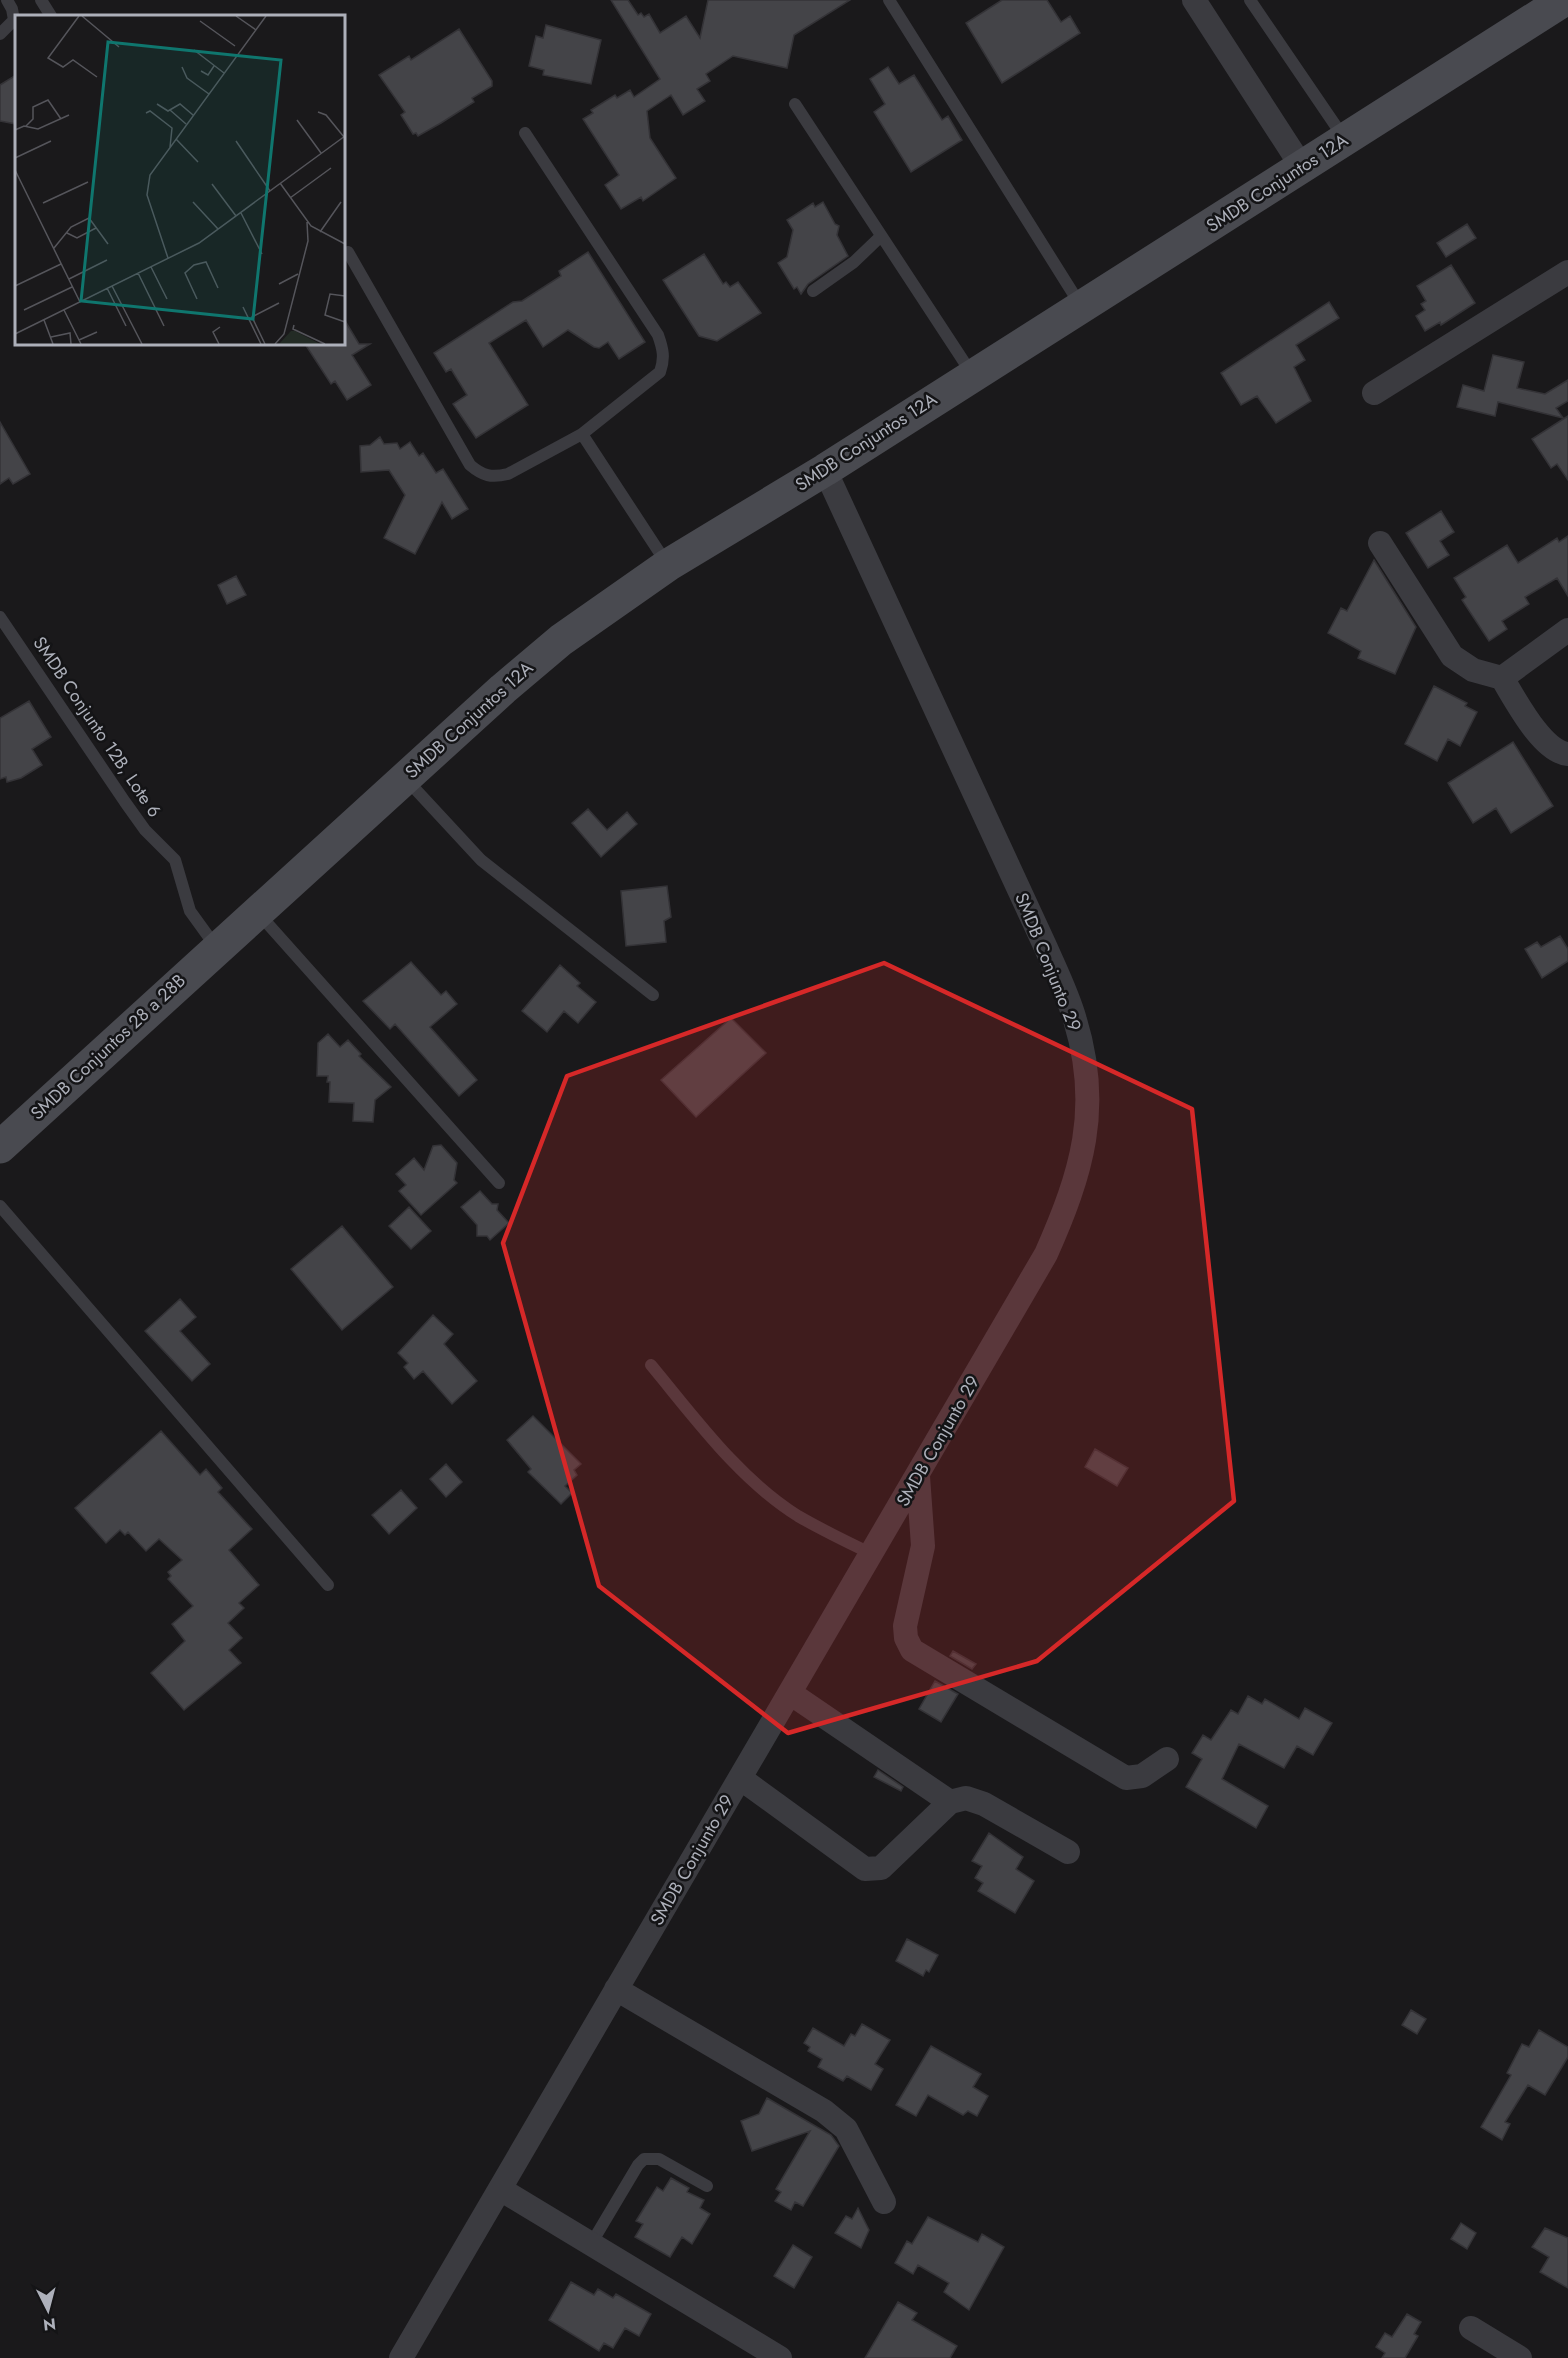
<svg xmlns="http://www.w3.org/2000/svg" width="1568" height="2358" viewBox="0 0 1568 2358" font-family="Jost,sans-serif">
<style>
.building{fill:#444448;stroke:#343337;stroke-width:1.5}
.lines{fill:none;stroke-linecap:round;stroke-linejoin:round}
.lane{stroke:#3b3b40;stroke-width:12}
.street{stroke:#3b3b40;stroke-width:24}
.secondary{stroke:#494a50;stroke-width:33}
.marked{fill:#d62828;fill-opacity:0.2;stroke:#d62828;stroke-width:4.5;stroke-linejoin:round}
.labels{text-anchor:middle;dominant-baseline:central;stroke-width:5;stroke-linejoin:round;paint-order:stroke}
.street-label{font-size:18px;fill:#adb0ba;stroke:#141416}
.inset-road{fill:none;stroke:#55555b;stroke-width:1.5}
.view{fill:#0f766e;fill-opacity:0.15;stroke:#0f766e;stroke-width:3}
.inset-edge{fill:none;stroke:#adb0ba;stroke-width:3}
</style>
<rect width="100%" height="100%" fill="#1a191b"/>
<!-- building -->
<path class="building" d="M611 0H628L638 15 641 13 644 17 649 14 660 33 686 16 700 38 708 0H850L794 35 787 68 733 56 706 74 710 81 697 89 705 101 683 115 671 95 647 111 650 138 676 178 643 201 641 197 621 209 605 185 619 175 583 119 593 113 591 110 615 95 617 98 630 90 634 97 660 79Z
M1002 0H1047L1061 22 1070 16 1080 33 1002 83 966 23Z
M546 25 601 40 591 84 543 75 544 70 529 66 536 36 543 38Z
M459 29 492 81V86L472 98 474 102 441 123 418 136 416 133 413 134 401 115 405 112 379 75 409 56 411 60Z
M888 67 899 84 914 75 942 120 948 116 962 140 911 172 874 112 885 104 870 79Z
M16 75V124L0 121V85Z
M823 202 835 224 839 226 837 235 848 256 808 284 801 294 797 287 794 289 778 263 787 257 793 230 787 220 813 203 815 207Z
M1467 224 1476 238 1446 257 1437 243Z
M588 252 645 342 619 359 608 342 599 348 594 347 568 330 543 347 526 320 489 343 528 405 476 438 453 404 467 395 451 369 446 372 434 353 513 302 522 301 561 276 559 271Z
M704 254 723 284 726 282 730 287 738 282 761 313 717 341 699 336 663 280Z
M1451 265 1475 303 1441 325 1440 322 1425 331 1416 316 1425 310 1421 304 1426 301 1417 286Z
M1329 302 1339 318 1296 345 1305 360 1294 367 1311 401 1276 423 1257 396 1241 405 1221 373Z
M344 319 359 344H370L352 355 371 385 347 400 335 381 331 384 305 344H344Z
M1493 355 1524 362 1517 388 1545 394 1568 380V401L1556 408 1563 418 1498 402 1495 416 1457 407 1463 385 1484 391Z
M1568 416V480L1557 464 1551 468 1532 439Z
M0 422 30 474 13 484 9 478 0 484Z
M380 437 384 444 397 443 400 449 410 442 419 456 423 453 436 473 443 469 468 509 452 519 442 502 415 554 384 538 405 495 389 470 361 472 360 446 370 445Z
M1441 511 1454 532 1440 541 1449 555 1428 568 1406 533Z
M1568 536V596L1557 578 1525 597 1529 604 1502 621 1507 629 1489 641 1462 600 1466 597 1454 578 1507 545 1518 563 1557 538 1559 542Z
M1374 560 1416 627 1395 674 1358 658 1361 651 1328 633 1341 608 1347 611Z
M236 576 246 595 227 604 218 585Z
M1434 686 1467 703 1465 706 1477 712 1460 746 1448 739 1437 761 1405 744Z
M29 701 51 737 32 749 42 765 21 778 7 782 6 777 0 779V718Z
M1513 742 1553 806 1511 833 1496 808 1473 823 1448 783Z
M588 809 607 830 627 812 637 824 601 857 572 823Z
M667 886 671 917 664 921 666 942 626 946 621 891Z
M1560 936 1568 949V961L1542 978 1525 949 1537 942 1541 947Z
M411 962 441 995 446 991 457 1004 430 1027 477 1080 459 1096 395 1024 390 1029 363 1001Z
M560 965 580 983 577 986 596 1002 578 1023 564 1011 547 1032 522 1011Z
M731 1018 766 1053 696 1117 661 1080Z
M328 1034 340 1047 348 1040 361 1054 359 1056 391 1087 375 1100 373 1122 353 1121 354 1103 329 1102 330 1082H327L328 1076H317L318 1043Z
M441 1145 457 1163 454 1180 457 1183 421 1215 399 1191 406 1185 396 1174 414 1158 424 1170 433 1146Z
M480 1191 492 1204H498L497 1210 509 1223 490 1240 487 1236H477V1225L461 1207Z
M409 1207 431 1231 411 1249 389 1226Z
M342 1226 393 1287 342 1330 291 1269Z
M180 1299 196 1317 180 1331 210 1364 192 1381 145 1331Z
M433 1315 453 1334 444 1344 477 1381 452 1404 423 1371 414 1379 404 1367 408 1363 398 1353Z
M533 1416 581 1464 574 1470 577 1475 565 1486 572 1493 561 1504 528 1472 531 1469 507 1440Z
M161 1431 200 1475 206 1469 222 1488 218 1492 252 1529 229 1550 259 1585 239 1603 244 1608 228 1623 242 1638 229 1650 241 1663 184 1710 151 1673 185 1641 172 1624 193 1606 168 1579 171 1576 168 1572 182 1560 159 1539 146 1551 128 1532 125 1535 120 1530 106 1543 75 1508Z
M1095 1449 1128 1468 1117 1486 1085 1467Z
M446 1464 462 1482 446 1497 430 1479Z
M401 1490 417 1508 389 1534 372 1515Z
M953 1651 976 1664 972 1669 950 1656Z
M935 1681 958 1694 941 1722 919 1709Z
M1248 1696 1262 1704 1265 1699 1299 1719 1305 1708 1332 1723 1313 1755 1297 1746 1284 1768 1239 1744 1222 1779 1268 1806 1256 1828 1186 1787 1202 1759 1192 1753 1203 1735 1211 1740 1231 1710 1238 1714Z
M878 1770 903 1787 901 1791 874 1777Z
M989 1833 1023 1857 1016 1869 1034 1881 1015 1913 978 1891 983 1883 975 1878 982 1866 972 1861Z
M907 1939 938 1955 929 1972 926 1970 923 1976 896 1961Z
M1411 2010 1426 2019 1417 2034 1402 2025Z
M862 2024 890 2040 875 2064 883 2069 871 2090 847 2076 843 2081 818 2067 822 2059 808 2051 810 2047 804 2043 813 2028 844 2046 851 2034 855 2036Z
M1539 2030 1568 2047V2057L1545 2095 1528 2085 1505 2122 1510 2124 1502 2140 1481 2127 1511 2075 1507 2073 1522 2044 1529 2047Z
M931 2046 981 2074 973 2087 988 2096 977 2116 968 2111 963 2115 928 2095 916 2116 896 2105Z
M767 2098 831 2135 839 2146 803 2206 795 2202 791 2210 775 2201 781 2192 776 2189 810 2131 752 2151 741 2121 759 2114Z
M671 2178 689 2188 687 2192 704 2200 700 2208 710 2214 692 2244 682 2237 670 2257 635 2237 643 2224 636 2221 657 2187 663 2191Z
M858 2208 869 2230 861 2248 835 2233 846 2216 852 2219Z
M928 2217 978 2242 982 2234 1004 2247 969 2310 944 2292 949 2283 918 2265 913 2274 895 2263 907 2241 912 2244Z
M1461 2223 1476 2233 1467 2249 1451 2239Z
M1545 2228 1568 2238V2288L1540 2272 1549 2257 1532 2247Z
M793 2245 812 2257 794 2288 774 2276Z
M571 2282 594 2295 598 2289 613 2298 616 2294 651 2314 639 2336 625 2328 613 2348 604 2343 599 2351 549 2320Z
M898 2302 917 2313 912 2320 957 2346 950 2358H865Z
M1407 2314 1421 2322 1414 2334 1418 2336 1405 2358H1382L1385 2353 1376 2347 1385 2333 1392 2337Z"/>
<g class="lines">
<!-- lane -->
<path class="lane" d="M41 0 51 16
M889 0 1081 306
M1250 0 1344 138
M0 34 14 20 12 9 7 0
M795 104 972 374
M348 252 470 465C483 476 491 478 508 474L582 434 660 372C665 358 663 349 658 335L525 133
M813 291 854 262 880 237
M582 434 667 564
M0 617 125 802 145 830 175 860 190 911 216 947
M405 778 481 860 653 995
M259 914 499 1183
M0 1206 328 1585
M651 1365C695 1418 739 1479 798 1516 822 1530 847 1542 872 1554
M591 2244 638 2165 644 2159H659L707 2186"/>
<!-- street -->
<path class="street" d="M1194 0 1302 167
M1374 393 1568 272
M1380 543 1452 656 1473 670 1502 678C1515 699 1542 752 1568 754
M1502 678 1568 630
M918 1476 923 1546 905 1626 906 1638 912 1650 1126 1778 1142 1776 1167 1759
M790 1693 950 1802
M740 1778 865 1869 881 1868 950 1802 966 1798 984 1804 1068 1852
M616 1989 824 2111 846 2129 884 2202
M500 2189 780 2358
M1471 2328 1520 2358
M401 2358 1046 1254C1082 1173 1102 1108 1075 1020 1068 995 1056 971 1046 948L825 470"/>
<!-- secondary -->
<path class="secondary" d="M0 1147 503 689 561 640 668 565 825 470 1564 0"/>
</g>
<!-- marked area -->
<path class="marked" d="M884 963 1192 1109 1234 1501 1037 1661 788 1733 599 1586 503 1243 567 1076Z"/>
<g class="labels">
<!-- street labels -->
<g class="street-label">
<text transform="translate(1277 183) rotate(-33)">SMDB Conjuntos 12A</text>
<text transform="translate(866 442) rotate(-33)">SMDB Conjuntos 12A</text>
<text transform="translate(469 720) rotate(-42)">SMDB Conjuntos 12A</text>
<text transform="translate(97 727) rotate(56)">SMDB Conjunto 12B, Lote 6</text>
<text transform="translate(1048 962) rotate(68)">SMDB Conjunto 29</text>
<text transform="translate(108 1047) rotate(-43)">SMDB Conjuntos 28 a 28B</text>
<text transform="translate(938 1441) rotate(-60)">SMDB Conjunto 29</text>
<text transform="translate(692 1860) rotate(-60)">SMDB Conjunto 29</text>
</g>
</g>
<!-- overview -->
<g transform="translate(15 15)">
<rect width="330" height="330" fill="#1a191b"/>
<path d="M276 316H280L305 329H264Z" fill="#232b25"/>
<path class="inset-road" d="M64 1 33 43 48 52 58 45 82 62M67 1 104 32M221 1 241 15M185 6 220 31M179 35 209 58M167 52 172 63 194 79M186 56 193 60 199 51M142 89 153 96 165 89 178 100M155 95 171 109M303 97 311 100 329 122M131 98 135 96 157 113 155 132M282 105 306 138M11 111 18 104V92L33 85 46 104M0 115 9 111 23 114 54 100M161 124 183 147M221 126 255 176M0 143 36 126M0 155 65 287M265 168 296 211 330 229M197 169 221 201M275 183 316 153M178 187 203 214M28 188 73 167M226 198 247 239M305 217 326 187M52 218 62 223 81 213M39 233 56 212 74 203 93 229M153 243 132 180 135 160 251 1M136 252 152 284M123 258 149 311M54 264 92 245M264 269 283 259M0 271 46 249M97 271 127 329M92 273 111 311M330 281 315 279 310 300 330 307M182 284 170 258 179 250 191 247 203 273M228 292 246 329M9 295 57 272M49 295 66 329M29 305 38 329M279 310 278 314 310 329M0 319 184 228 330 121M36 322 55 318 56 329M64 325 82 317M204 329 198 317 205 312M250 329 237 302 264 288M260 329 269 319 293 226 292 207"/>
<path class="view" d="M93 27 266 45 238 304 66 286Z"/>
<rect width="330" height="330" class="inset-edge"/>
</g>
<!-- north arrow -->
<g transform="translate(48 2310) rotate(174)" stroke="#141416" stroke-width="4.5" paint-order="stroke">
<path d="M0-4.5L10 22L0 15L-10 22Z" fill="#adb0ba"/>
<text y="-9" font-size="16" font-weight="bold" text-anchor="middle" fill="#adb0ba">N</text>
</g>
</svg>
